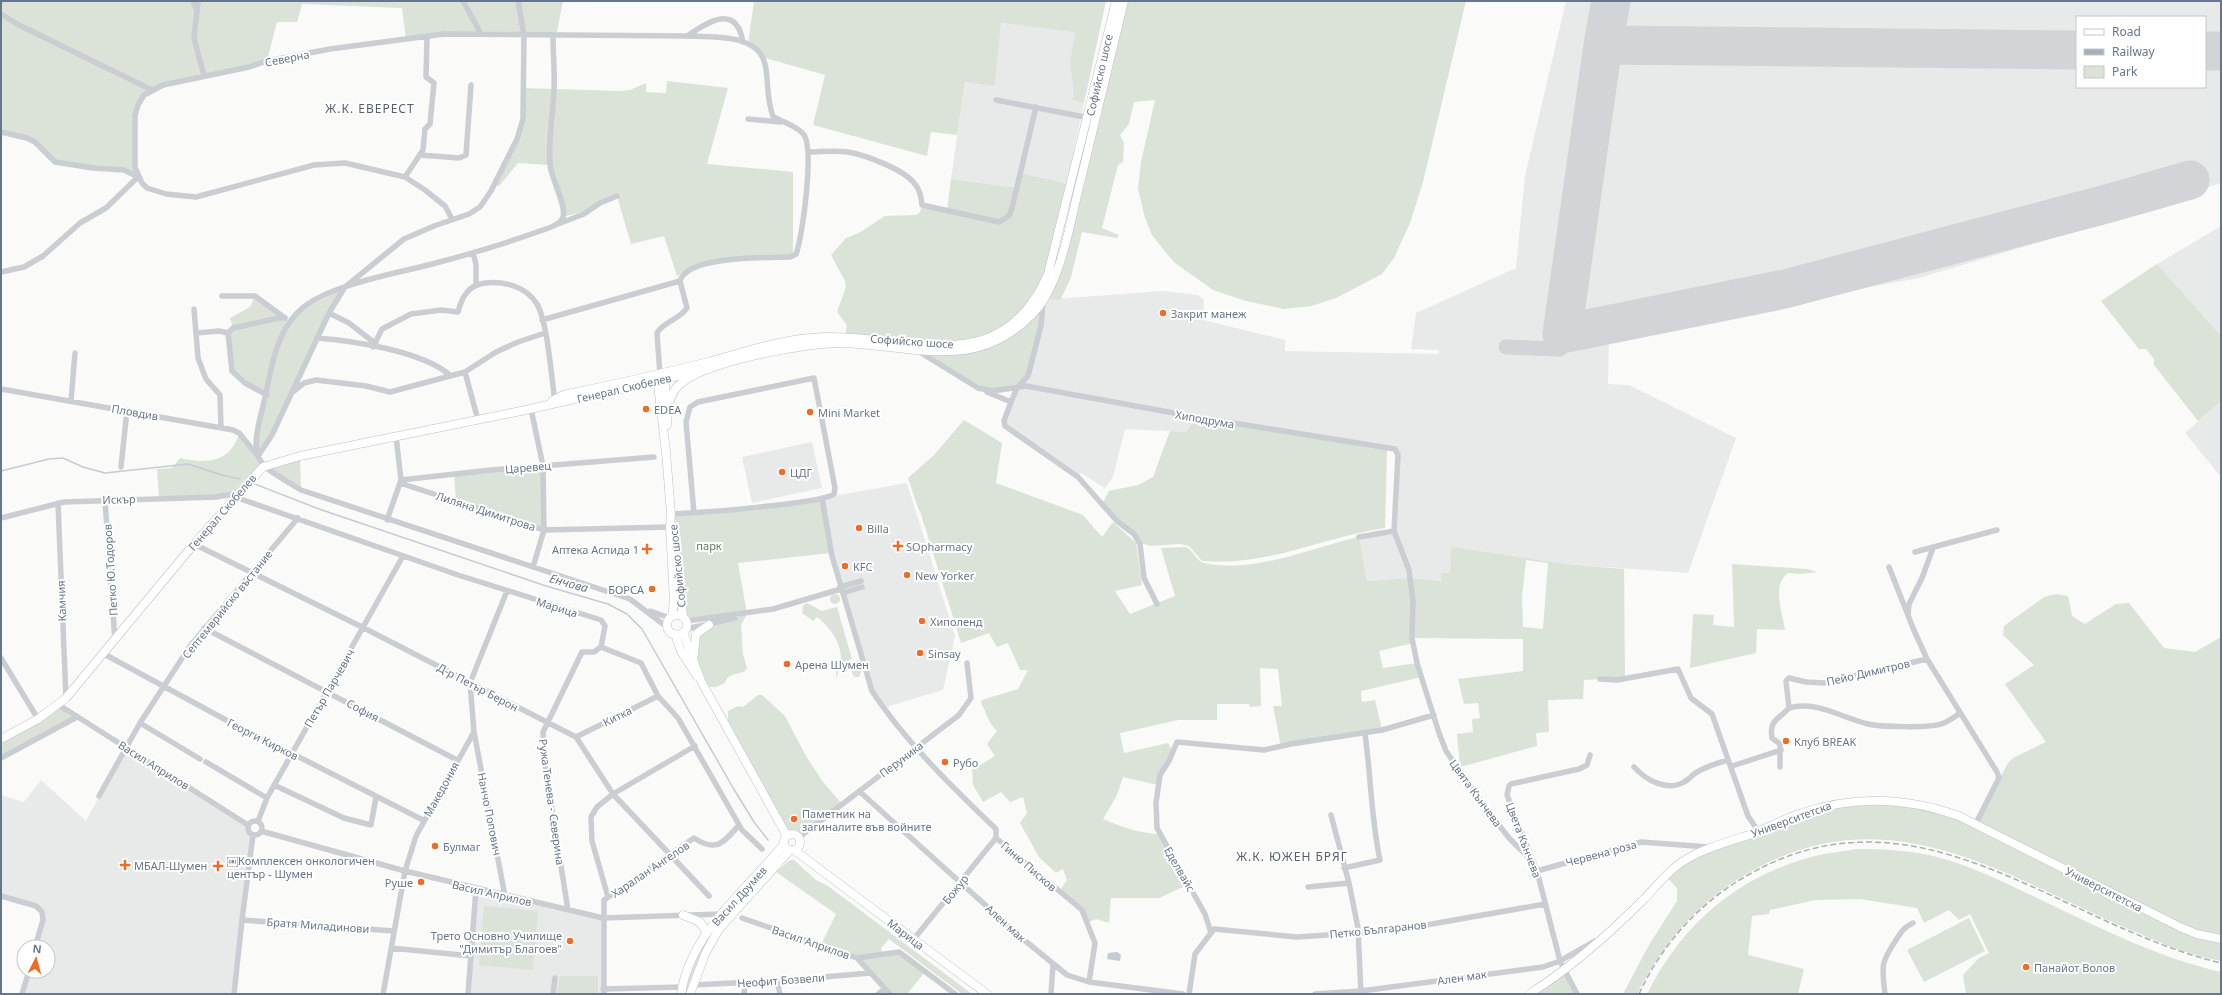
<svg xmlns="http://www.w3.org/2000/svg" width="2222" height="995" viewBox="0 0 2222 995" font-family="'Noto Sans',sans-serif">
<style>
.built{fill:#e8e9e9;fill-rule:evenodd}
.green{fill:#dbe2d8;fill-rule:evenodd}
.water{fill:#c4ccd2}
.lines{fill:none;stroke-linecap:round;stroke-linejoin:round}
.stream{stroke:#c4ccd2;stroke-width:1.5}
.taxiway{stroke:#d2d4d7;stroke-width:15}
.runway{stroke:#d2d4d7;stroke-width:39}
.secondary-casing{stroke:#bcc0c6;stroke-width:9}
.street{stroke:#cacdd1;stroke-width:5.5}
.secondary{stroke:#fff;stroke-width:8}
.rail{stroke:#aaafb6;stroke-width:1.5;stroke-dasharray:6 3;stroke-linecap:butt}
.poi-dot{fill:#ed6d24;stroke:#fff;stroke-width:1.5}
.labels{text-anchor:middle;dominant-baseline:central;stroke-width:4;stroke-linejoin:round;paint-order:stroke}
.street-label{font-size:11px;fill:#67768a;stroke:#fff}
.poi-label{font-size:11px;fill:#67768a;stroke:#fff;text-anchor:start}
.park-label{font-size:11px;fill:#647b62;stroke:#fff}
.neighbourhood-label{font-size:12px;letter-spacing:1px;fill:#56606f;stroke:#fff}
.water-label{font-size:12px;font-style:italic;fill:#637785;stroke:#fff}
</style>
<rect width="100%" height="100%" fill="#fafaf8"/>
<!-- built -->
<path class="built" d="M1566 1H2221V183L2110 221 1919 278 1609 335 1608 384 1629 385 1736 438 1688 573 1566 564 1452 548 1450 574 1441 581 1410 578 1367 581 1359 537 1394 531 1398 455 1395 449 1197 417 1188 432 1125 429 1113 477 1105 488 1081 473 1078 477 1006 426 1011 402 1043 300 1161 291 1198 295 1204 300 1203 320 1285 340V351L1439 354V350L1411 349 1416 313 1516 268 1525 176ZM2077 17H2205V87H2077Z
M1001 23 1067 30 1075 32 1071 56V71L1074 81 1073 100 1084 103 1067 184 1021 173 1017 188 951 179 965 82 995 85Z
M2221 226V336L2157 264Z
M2221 401V477L2185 433Z
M812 442 822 488 752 503 742 457Z
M907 483 955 636 943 690 883 708 872 691 843 593 822 498Z
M126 747 248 824 249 834 254 835 234 994H22L29 971H48V947H35L43 920 40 908 1 896V795L24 802 41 780 86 821Z
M476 889 603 918 604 994H468Z"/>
<!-- green -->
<path class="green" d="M1 1H563L556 36 444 34 406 40 402 8 302 4 297 22H277L267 61 151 91 138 105 135 167 138 177 124 170 55 162 35 142 1 132Z
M754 1H1106L1084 103 1073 100C1074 90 1073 81 1071 71 1069 59 1073 45 1075 32L1001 23 995 86 965 82 957 135 931 132 927 156 813 125 825 75 762 57 748 44Z
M1124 1H1466L1423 182 1410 223 1394 258 1382 274 1336 298 1311 306 1284 309 1246 301 1213 290 1175 263 1167 254 1152 235 1145 218 1138 189 1141 162 1155 100 1134 102 1129 124 1120 135 1124 143 1123 162 1118 165 1102 228 1119 235 1117 238 1082 232 1071 277 1061 299 1043 300V314L1028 376 1017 388 1006 390 978 388 916 350 944 351 1026 321 1055 277Z
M667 81 728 88 707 164 793 172V256L700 265 677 276 664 236 631 244 617 196 592 209 563 217 550 165 518 163 499 186 494 185 521 130 523 88 619 91 630 90 646 83V92L666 93Z
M1021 173 1072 185 1048 274 1010 326 961 344 845 336 847 325 837 312 846 287 845 281 831 255 846 238 859 233 885 216 916 215 920 212 922 205 947 211 951 179 1017 188Z
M2157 264 2221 336V401L2198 421 2154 365V359L2146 349H2139L2101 301Z
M345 287 292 393 258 456 263 467 300 456 301 490 263 467 238 493 216 497 159 498 157 469 172 468 180 458C206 464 231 463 239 433L257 455 255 445 267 395 245 383 232 371 228 333 233 328 230 318 250 307 255 296 290 321 298 312Z
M1196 417 1387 448 1385 528C1323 537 1266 567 1202 561L1189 546 1180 544 1150 546 1141 543 1102 504 1109 491 1138 485 1153 477 1170 431 1187 432Z
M964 420 1002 443 996 483 1083 515 1102 537 1113 522 1136 543 1142 585 1115 591 1130 614 1175 596 1161 548 1186 547C1194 551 1196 561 1204 563 1255 574 1309 548 1359 537L1367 581 1410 578 1441 581V573H1450L1451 547 1566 564 1624 569 1625 678 1584 680 1583 699 1548 700 1549 732 1536 733 1537 746 1460 767 1457 734 1473 732 1472 719 1480 718 1478 703 1464 704 1458 679 1523 671V639L1413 638V643L1379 651 1383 668 1417 663 1422 677 1361 691 1362 702 1375 700 1382 730 1281 747 1273 706H1282L1278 669 1260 668 1261 706 1250 707 1249 704H1217V720H1178L1120 733 1124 753 1168 743 1174 753 1158 785 1123 777 1117 795 1103 819C1122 827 1138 833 1159 834L1183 872V887L1159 898H1111L1109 923 1096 919 1087 923 1082 910 1059 892 1067 880 1063 869 1056 873 1039 857 1020 823 1027 813 1023 797 1010 802 1001 792 983 802 973 785 972 770 995 756 987 744 997 731C988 723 987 713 981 703L982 700 1018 689 1028 670H1020L1008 643 997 647 989 633 961 643 920 511H922H919L908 478 934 455ZM1526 560 1548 563 1543 629 1523 627 1522 597Z
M543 466 544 530 456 502 454 474Z
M822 498 831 553 738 563 747 614 741 625 743 654 747 668 745 671C737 675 728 673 725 683L716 687H710L706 691 695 665 699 630 744 615 686 621 681 605 674 523 671 514Z
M1732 564 1807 569 1817 572 1800 574 1788 573C1771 586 1783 613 1785 630L1757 629 1756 653 1690 668 1693 614 1714 615 1713 625 1734 627Z
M2056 594 2068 596 2072 616 2085 624 2116 604 2129 603 2164 648 2195 652 2221 637V961C2192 956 2165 945 2138 933 2014 882 1899 795 1761 866 1703 896 1667 937 1637 994H1623L1649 945 1677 901V888L1665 875 1681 862 1829 804 1900 801 1975 824 2008 763 2013 758 2046 742 2005 684 2034 665 2003 635 2004 626 2044 597Z
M830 599a5 5 0 1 1 10 0a5 5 0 1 1-10 0Z
M807 603 822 611 837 607 852 659H850L849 662 846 661 845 665 841 664 836 679 837 663 841 664C843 645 831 628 817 617L813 621 802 613 803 605Z
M857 659 861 673 859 677H854L852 673Z
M758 695H762L785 716 806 756 823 782 842 804 798 838 793 835 787 836 723 723 728 720V711L738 706 743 707Z
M59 705 77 717 1 758V739Z
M1856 849C1881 849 1905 850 1929 855 1965 863 1999 880 2033 896 2094 925 2155 957 2221 972V994H1966L1963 975 1979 958 1989 953 1970 914 1959 920 1949 910 1924 923 1917 908 1860 899 1815 900 1770 910 1769 914 1752 916 1748 955 1804 969 1798 994H1647C1682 925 1735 878 1811 857 1825 853 1841 852 1856 849Z
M790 860H794L816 880 828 886 972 994H962L889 939 881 948 882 953 893 951 925 972 907 994H890L857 958 821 945 836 914 776 872Z
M484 906 538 911 533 970 479 965Z
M1969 918 1985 951 1924 982 1907 950Z
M716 926 690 994H681L689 969Z
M1565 969 1577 994H1529Z
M560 976H598V994H557Z"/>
<!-- water -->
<path class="water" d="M1117 952 1121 955 1120 961 1107 959 1108 953Z"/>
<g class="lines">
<!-- stream -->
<path class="stream" d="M1 471 49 459 63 458 83 467 105 473 188 464 222 475 240 479
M252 483 319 509 546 586 608 604 627 614 642 629 732 786 754 822 768 840"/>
<!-- taxiway -->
<path class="taxiway" d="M1506 347 1560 349 1562 334"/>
<!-- runway -->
<path class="runway" d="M1611 1 1603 45 1562 334 1785 289 2110 203 2190 180
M1603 45 2077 50
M2205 51H2221"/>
<defs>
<path id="secondary" d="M665 375 666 406
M657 377 666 452 671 514 670 527 674 601 672 616
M552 401 563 395C612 385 660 374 708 362 741 353 776 341 810 338 864 332 932 355 982 340 1014 330 1035 304 1048 274L1116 1
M667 425C668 412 668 396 678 386 701 362 808 342 842 343 882 344 923 355 964 350 987 347 1007 337 1024 322 1035 313 1045 299 1051 286 1066 253 1072 214 1081 179 1095 119 1110 60 1124 1
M678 567 683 617
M667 625a10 10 0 1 1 20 0a10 10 0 1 1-20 0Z
M683 632 701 681 787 836
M675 634 681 651 697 676
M694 654 696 634 709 625
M1 739 38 719 66 698 194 544 263 467 300 456 521 411 709 369
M784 842a8 8 0 1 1 16 0a8 8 0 1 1-16 0Z
M794 850 987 994
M683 915 700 922 707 933
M681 994C691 931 746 891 784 844
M690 994 706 952 719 929 790 850
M1529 994C1569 969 1607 936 1641 902 1655 889 1665 873 1682 862 1703 848 1731 841 1755 833 1769 827 1782 820 1796 815 1851 795 1904 796 1959 816L2182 928 2197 934 2221 939"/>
</defs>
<!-- secondary casing -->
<use href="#secondary" class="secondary-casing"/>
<!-- street -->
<path class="street" d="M193 1 197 10
M198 1 194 38 204 76
M463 1 481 34
M1 14 19 25 152 90
M553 36C553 54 555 72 554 90 553 115 548 140 550 165 551 178 567 206 563 217 560 226 545 229 537 232 504 244 470 254 436 263 399 273 323 285 297 313 272 339 270 381 261 414 248 465 261 465 301 490L630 599 667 627
M687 36C708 22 736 3 743 42
M996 100 1090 118
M748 119 780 122
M1 132 27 138 35 142 55 162 93 168 124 170 138 177 106 208 80 223 43 256 24 267 1 272
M808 152C821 152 835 150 848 152 865 155 903 169 914 183 920 189 921 197 922 205L999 222 1009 216 1012 208 1036 107
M420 155 459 158 466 155 471 85
M405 177 423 150 425 129 430 124 434 83 426 77 427 36
M452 219 445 206 425 190 405 177 345 163 314 165 196 197 166 194 147 188 142 183 135 167V115L138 105 144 95 163 85 249 67 267 61 330 49 444 34 686 36C710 37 758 33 765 64 769 81 766 99 773 116 781 122 798 126 804 135 814 149 803 236 796 254L790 257C768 258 687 255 680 281L687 308C679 320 664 321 657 333L660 374
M558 224 584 214 600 203 617 196
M473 253 476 264V285
M222 296H255L285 318
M194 309 198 358 206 379 220 395 221 428
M329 313 349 323 376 344
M542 320 680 281
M196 333 219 331 228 333 233 328 284 317
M228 333 232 371 245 383 267 395
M317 338C354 341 423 351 451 376
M373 347 382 329 411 314 441 310 458 312C462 296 469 285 485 283 504 281 526 286 537 304 548 323 551 377 555 401
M918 351 978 388 993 391 1026 386 1196 417 1395 449 1398 455 1394 531 1409 570 1413 601 1412 638 1417 663 1439 733 1446 751 1491 815 1509 838 1533 862
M465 372 478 420
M1 389 233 430 239 433 258 456 272 435 329 313 345 287 404 239 434 226 469 214 480 207 491 191 517 139 523 119 524 35 518 1
M294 391 304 383 316 380 366 386 390 392 465 372 496 352 518 342 545 333
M987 392 1011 402 1017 388 1028 376 1041 326 1043 301
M71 401 75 353
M1011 402 1004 421 1005 426 1078 477 1117 521 1134 534 1140 544 1144 578 1157 604
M531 409 543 466 544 530 533 567
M121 467 127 410
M401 480 491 470 654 457
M400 483 544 530 670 527
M235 497 458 575 601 620 605 626 601 647 641 663 658 696 678 718 742 830 762 849
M822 498 832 556 872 691C905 741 953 788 996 829V838L1082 910 1095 943 1089 982
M105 500 115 641
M58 503 66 698
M671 514C695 513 821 504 834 494L835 488 814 378 698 402 690 407 686 422 694 513
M1 518 64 502 216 497 238 493
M387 520 401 480 396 436
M1359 537 1394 531
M194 544 364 628 576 737 613 794 709 896
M1915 552 1997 530
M1889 567 1913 628 1927 659 1997 772 1999 778 1975 825
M840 587 861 581
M843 593 862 587
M650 611 670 618
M1908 614 1909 604 1922 578 1933 548
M686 621 773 609 841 589
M204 628 457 760
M686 629 735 618
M104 654 226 720 423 820
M1 658 38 719
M1600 679 1617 680 1678 669 1691 698 1712 714 1748 816 1758 831
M59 705 248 825
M1789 708C1816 700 1842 718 1868 724 1880 727 1930 728 1941 724 1948 722 1954 717 1960 713
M140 723 200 759
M474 732 505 896
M576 737 658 696
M1 758 77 717
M206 762 267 798
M1732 766 1781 750
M1634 767C1646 780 1667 792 1684 782 1688 780 1691 777 1694 774 1704 767 1717 763 1728 760
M1780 767V744L1772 738C1769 720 1778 720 1789 708L1786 681 1789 678 1806 682 1824 683 1927 659
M274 785 344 818 371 825 376 797
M859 791 1023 939 1067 975 1089 982 1183 994
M99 796 140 723 190 646 298 518
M1331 815 1349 883 1358 928 1361 994
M248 828a7 7 0 1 1 14 0a7 7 0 1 1-14 0Z
M258 821 267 798 403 556
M261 831 405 871 603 918 721 914 724 915
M798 838 959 715 971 698 967 663
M1344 868 1380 860C1371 818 1371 776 1365 734
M1537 871 1641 842 1709 847
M1308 887 1349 883
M1 896 36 906 42 912 43 920 35 947
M608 897 592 841 591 817 597 807 613 794 695 746
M568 910 546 772 543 732 582 652H594L601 647
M742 918 857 958 890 994
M242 920 394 931
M1211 933 1205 914 1157 828 1156 803 1160 775 1169 761 1177 742 1264 750 1291 744 1382 730 1434 715
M913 940 996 838
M391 948 471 956
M857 958 899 952 955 994
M777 981 780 994
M693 985 777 981 870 973
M603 989 682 987
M22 994 29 971
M234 994 242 920 253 835
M383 994 405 871 416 836 474 732 470 683 507 591
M468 994 476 889
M553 994 555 978
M604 994V900L694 838C717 853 724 842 739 825
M744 994 745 983
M878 994 885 989
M1051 994 1053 964
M1189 994 1195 954 1214 929 1297 937 1358 933 1398 930 1545 904
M1315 994 1361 991 1543 967 1560 961 1595 941
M1577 994 1560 961 1537 871 1507 795 1509 786 1511 784 1579 769 1587 765 1590 755
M1885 994C1882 966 1880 964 1896 940 1901 932 1904 927 1913 923"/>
<!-- secondary -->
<use href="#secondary" class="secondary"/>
<!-- rail -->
<path class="rail" d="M1639 994C1662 944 1700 902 1748 875 1919 777 2059 925 2221 963"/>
</g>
<!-- markers -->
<g class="poi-dot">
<circle cx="1163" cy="313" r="4"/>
<circle cx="646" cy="409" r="4"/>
<circle cx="810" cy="412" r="4"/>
<circle cx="782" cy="472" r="4"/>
<circle cx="859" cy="528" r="4"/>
<path d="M896 540h4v4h4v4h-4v4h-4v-4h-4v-4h4z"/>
<path d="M645 543h4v4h4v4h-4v4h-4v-4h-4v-4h4z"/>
<circle cx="845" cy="566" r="4"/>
<circle cx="907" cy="575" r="4"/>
<circle cx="652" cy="589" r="4"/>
<circle cx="922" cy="621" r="4"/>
<circle cx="920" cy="653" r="4"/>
<circle cx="787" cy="664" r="4"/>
<circle cx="1786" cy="741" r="4"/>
<circle cx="945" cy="762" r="4"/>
<circle cx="794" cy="819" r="4"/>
<circle cx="435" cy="846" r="4"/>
<path d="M123 859h4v4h4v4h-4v4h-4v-4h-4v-4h4z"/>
<path d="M216 860h4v4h4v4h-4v4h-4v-4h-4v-4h4z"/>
<circle cx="421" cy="882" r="4"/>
<circle cx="570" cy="941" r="4"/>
<circle cx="2026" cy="967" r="4"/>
</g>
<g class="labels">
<!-- street labels -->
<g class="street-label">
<text transform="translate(287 58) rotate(-11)">Северна</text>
<text transform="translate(1099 75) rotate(-77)">Софийско шосе</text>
<text transform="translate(912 341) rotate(4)">Софийско шосе</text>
<text transform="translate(624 388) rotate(-13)">Генерал Скобелев</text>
<text transform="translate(135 412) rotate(10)">Пловдив</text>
<text transform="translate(1205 419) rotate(10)">Хиподрума</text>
<text transform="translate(528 467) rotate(-5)">Царевец</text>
<text transform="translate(119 499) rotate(-2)">Искър</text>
<text transform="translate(486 511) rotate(18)">Лиляна Димитрова</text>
<text transform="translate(222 512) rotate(-49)">Генерал Скобелев</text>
<text transform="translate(677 566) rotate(-96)">Софийско шосе</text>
<text transform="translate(110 570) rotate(-94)">Петко Ю.Тодоров</text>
<text transform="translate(61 601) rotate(-92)">Камчия</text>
<text transform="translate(227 604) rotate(-51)">Септемврийско въстание</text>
<text transform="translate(557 607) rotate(17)">Марица</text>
<text transform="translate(1868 672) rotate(-13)">Пейо Димитров</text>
<text transform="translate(478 687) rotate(28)">Д-р Петър Берон</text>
<text transform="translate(329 688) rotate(-60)">Петър Парчевич</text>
<text transform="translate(363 710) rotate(28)">София</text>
<text transform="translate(617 716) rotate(-27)">Китка</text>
<text transform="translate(263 739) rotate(27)">Георги Кирков</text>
<text transform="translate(901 759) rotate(-37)">Перуника</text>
<text transform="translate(154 765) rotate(32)">Васил Априлов</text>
<text transform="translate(441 789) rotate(-61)">Македония</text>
<text transform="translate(1476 793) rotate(54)">Цвята Кънчева</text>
<text transform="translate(552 802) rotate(82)">Ружа Тенева - Северина</text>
<text transform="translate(490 814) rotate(79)">Нанчо Попович</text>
<text transform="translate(1791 819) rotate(-20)">Университетска</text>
<text transform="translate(1524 840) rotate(69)">Цвета Кънчева</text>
<text transform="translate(1601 853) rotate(-15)">Червена роза</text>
<text transform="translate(1029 866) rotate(41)">Гиню Писков</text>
<text transform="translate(650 869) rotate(-34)">Харалан Ангелов</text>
<text transform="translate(1180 869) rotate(60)">Еделвайс</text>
<text transform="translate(955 889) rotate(-51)">Божур</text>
<text transform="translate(2104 889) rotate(27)">Университетска</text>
<text transform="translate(492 893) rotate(13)">Васил Априлов</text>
<text transform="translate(739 896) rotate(-48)">Васил Друмев</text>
<text transform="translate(1006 923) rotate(42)">Ален мак</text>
<text transform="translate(318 925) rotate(4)">Братя Миладинови</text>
<text transform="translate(1378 929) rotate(-6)">Петко Българанов</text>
<text transform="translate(906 934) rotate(37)">Марица</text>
<text transform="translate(811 942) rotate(19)">Васил Априлов</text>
<text transform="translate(1462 977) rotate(-8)">Ален мак</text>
<text transform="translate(781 980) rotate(-4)">Неофит Бозвели</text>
</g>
<!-- poi labels -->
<g class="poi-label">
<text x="1171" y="313">Закрит манеж</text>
<text x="654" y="409">EDEA</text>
<text x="818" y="412">Mini Market</text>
<text x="790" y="472">ЦДГ</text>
<text x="867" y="528">Billa</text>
<text x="906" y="546">SOpharmacy</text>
<text x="639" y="549" text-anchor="end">Аптека Аспида 1</text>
<text x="853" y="566">KFC</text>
<text x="915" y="575">New Yorker</text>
<text x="644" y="589" text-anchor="end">БОРСА</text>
<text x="930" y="621">Хиполенд</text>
<text x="928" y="653">Sinsay</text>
<text x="795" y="664">Арена Шумен</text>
<text x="1794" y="741">Клуб BREAK</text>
<text x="953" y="762">Рубо</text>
<text x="802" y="813">Паметник на<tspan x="802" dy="13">загиналите във войните</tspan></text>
<text x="443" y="846">Булмаг</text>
<text x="227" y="860">￼Комплексен онкологичен<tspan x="227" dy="13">център - Шумен</tspan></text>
<text x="134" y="865">МБАЛ-Шумен</text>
<text x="413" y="882" text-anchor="end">Руше</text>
<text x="562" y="935" text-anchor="end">Трето Основно Училище<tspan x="562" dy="13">"Димитър Благоев"</tspan></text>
<text x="2034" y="967">Панайот Волов</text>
</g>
<!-- park labels -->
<g class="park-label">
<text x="709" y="545">парк</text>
</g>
<!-- neighbourhood labels -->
<g class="neighbourhood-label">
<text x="370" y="108">Ж.К. ЕВЕРЕСТ</text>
<text x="1292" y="856">Ж.К. ЮЖЕН БРЯГ</text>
</g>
<!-- water labels -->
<g class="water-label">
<text transform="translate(569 583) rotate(16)">Енчова</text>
</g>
</g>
<!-- border -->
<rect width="2222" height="995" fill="none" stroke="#67768a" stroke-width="4"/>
<!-- legend -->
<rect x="2076" y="16" width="130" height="72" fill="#ffffff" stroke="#c2c8d0"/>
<rect x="2084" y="29" width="20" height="6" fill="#ffffff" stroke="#c2c8d0"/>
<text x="2112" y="36" font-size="12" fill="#67768a">Road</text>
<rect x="2084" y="49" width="20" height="6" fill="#aaafb6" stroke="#c2c8d0"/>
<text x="2112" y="56" font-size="12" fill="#67768a">Railway</text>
<rect x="2084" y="66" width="20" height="12" fill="#dbe2d8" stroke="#c2c8d0"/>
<text x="2112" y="76" font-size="12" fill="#67768a">Park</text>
<!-- north arrow -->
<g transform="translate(36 959) rotate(6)"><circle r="19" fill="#ffffff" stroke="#c2c8d0"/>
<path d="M0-3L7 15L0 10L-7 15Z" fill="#ed6d24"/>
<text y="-6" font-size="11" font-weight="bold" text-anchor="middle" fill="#67768a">N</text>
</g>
</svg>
